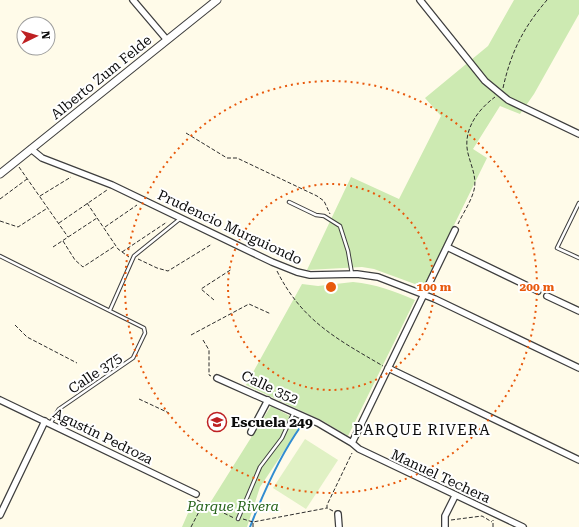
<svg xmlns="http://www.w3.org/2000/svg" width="579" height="527" viewBox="0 0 579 527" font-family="'Roboto Serif',serif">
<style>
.green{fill:#cdeab2}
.pitch{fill:#e0f1c4}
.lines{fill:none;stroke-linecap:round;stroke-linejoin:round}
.stream{stroke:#318cd1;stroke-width:2}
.service-casing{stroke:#3e3e3e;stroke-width:4.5}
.minor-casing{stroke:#3e3e3e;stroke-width:8}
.tertiary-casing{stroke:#3e3e3e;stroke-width:9}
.path{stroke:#2d2d2d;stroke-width:1;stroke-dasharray:4 2;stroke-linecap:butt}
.service{stroke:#fff;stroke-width:2.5}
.minor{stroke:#fff;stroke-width:5.5}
.tertiary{stroke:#fff;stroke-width:7}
.ring{fill:none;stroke:#e8590c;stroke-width:2;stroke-dasharray:2 4}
.labels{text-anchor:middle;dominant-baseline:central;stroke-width:4;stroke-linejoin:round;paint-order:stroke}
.street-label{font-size:14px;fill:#0b0b0b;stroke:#fff}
.poi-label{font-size:14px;font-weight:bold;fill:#0b0b0b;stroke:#fff;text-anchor:start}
.park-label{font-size:14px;font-style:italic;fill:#27641a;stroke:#fff}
.neighbourhood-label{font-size:15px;letter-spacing:1px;fill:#0b0b0b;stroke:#fff}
.centre{fill:#e8590c;stroke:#fff;stroke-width:2}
.ring-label{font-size:12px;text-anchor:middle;font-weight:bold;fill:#e8590c;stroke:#fff;stroke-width:4;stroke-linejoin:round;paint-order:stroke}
</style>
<rect width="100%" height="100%" fill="#fffbe9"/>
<!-- green -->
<path class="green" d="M514 0H579V14L534 94 520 114 500 106 473 149 487 158 424 286 423 287 374 269 362 267 307 270 351 177 399 199 441 116 425 98 488 46Z
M353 282C376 284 394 291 415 300L348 436 323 421 246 385 302 284 318 286Z
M271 406 303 423 260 487 247 527H182L192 504 210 503Z"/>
<!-- pitch -->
<path class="pitch" d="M305 439 338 460 306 509 273 488Z"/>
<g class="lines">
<!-- stream -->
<path class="stream" d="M250 527C264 491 279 457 301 426"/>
<defs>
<path id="service" d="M289 202 316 215 324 216 340 226 348 251 352 274
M579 203 557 248 579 258
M0 256 144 328 145 333 133 358 59 409 50 424
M110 310 134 256 181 218
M238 519 260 467 282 438 294 412"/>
<path id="minor" d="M133 0 167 40
M420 0 485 81 508 100 579 134
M31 149 42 158 112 185 272 262 297 272 310 275 357 274 378 277 435 299 579 368
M447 247 538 291
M547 296 579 311
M388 368 579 460
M217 378 318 423 352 443 359 449 523 527
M0 400 196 494
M251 432 268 400
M352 443 455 230
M338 514 339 527
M0 515 45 421
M445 527V516L455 496"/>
<path id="tertiary" d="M0 174 217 0"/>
</defs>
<!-- service casing -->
<use href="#service" class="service-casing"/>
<!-- minor casing -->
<use href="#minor" class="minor-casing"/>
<!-- tertiary casing -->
<use href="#tertiary" class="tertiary-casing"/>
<!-- path -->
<path class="path" d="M503 88C511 52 523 28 547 0
M186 133 227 158H237L317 196 324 201 330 214
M19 167 68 237
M40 196 71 177
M0 199 27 179
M87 203 118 249 129 257
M0 221 18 227 46 209
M59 223 107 190
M458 224C463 213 471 202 474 190 477 179 472 168 469 157 461 133 476 111 495 97
M105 227 137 205
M63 241 75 260 83 267 115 246
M53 247 97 218
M122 252 167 222
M138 259 157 268 168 271 212 244
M277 271C302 321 337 339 383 366
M214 300 201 289 232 269
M15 325 27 337 77 363
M191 335 249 304 271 314
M203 340 209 350V375L211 376
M139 399 169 413
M197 500 234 518
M333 511 327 508V505L352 453
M243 519 253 522 327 508
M451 520 482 516 492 522
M191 527 203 504
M253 527V522
M493 527V520"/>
<!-- service -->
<use href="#service" class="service"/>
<!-- minor -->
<use href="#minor" class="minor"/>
<!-- tertiary -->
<use href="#tertiary" class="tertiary"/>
</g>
<!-- distance rings -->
<g class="ring">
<circle cx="331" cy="287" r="103"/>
<circle cx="331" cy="287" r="206"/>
</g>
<!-- icons -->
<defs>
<symbol id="school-ring" viewBox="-11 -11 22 22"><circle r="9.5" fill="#fff" stroke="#be2022" stroke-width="1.5"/><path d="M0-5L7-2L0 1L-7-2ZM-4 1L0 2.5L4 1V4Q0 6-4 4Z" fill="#be2022"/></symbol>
</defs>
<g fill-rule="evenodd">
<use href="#school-ring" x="206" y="411" width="22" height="22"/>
</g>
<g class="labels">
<!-- street labels -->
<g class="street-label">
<text transform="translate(101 77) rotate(-39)">Alberto Zum Felde</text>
<text transform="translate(230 227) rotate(25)">Prudencio Murguiondo</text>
<text transform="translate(95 373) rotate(-34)">Calle 375</text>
<text transform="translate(270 387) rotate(25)">Calle 352</text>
<text transform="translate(103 436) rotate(26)">Agustín Pedroza</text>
<text transform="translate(441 476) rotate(25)">Manuel Techera</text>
</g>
<!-- poi labels -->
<g class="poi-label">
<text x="231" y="422">Escuela 249</text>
</g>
<!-- park labels -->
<g class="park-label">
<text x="233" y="506">Parque Rivera</text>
</g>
<!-- neighbourhood labels -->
<g class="neighbourhood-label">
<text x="422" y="430">PARQUE RIVERA</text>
</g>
</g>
<circle cx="331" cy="287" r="6" class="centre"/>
<g class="ring-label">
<text x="434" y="291">100 m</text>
<text x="537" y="291">200 m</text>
</g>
<!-- north arrow -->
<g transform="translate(36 36) rotate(85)"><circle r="19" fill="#ffffff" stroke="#9d9d9d"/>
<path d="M0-3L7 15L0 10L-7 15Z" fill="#be2022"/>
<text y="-6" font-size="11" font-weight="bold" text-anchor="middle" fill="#0b0b0b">N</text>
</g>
</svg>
